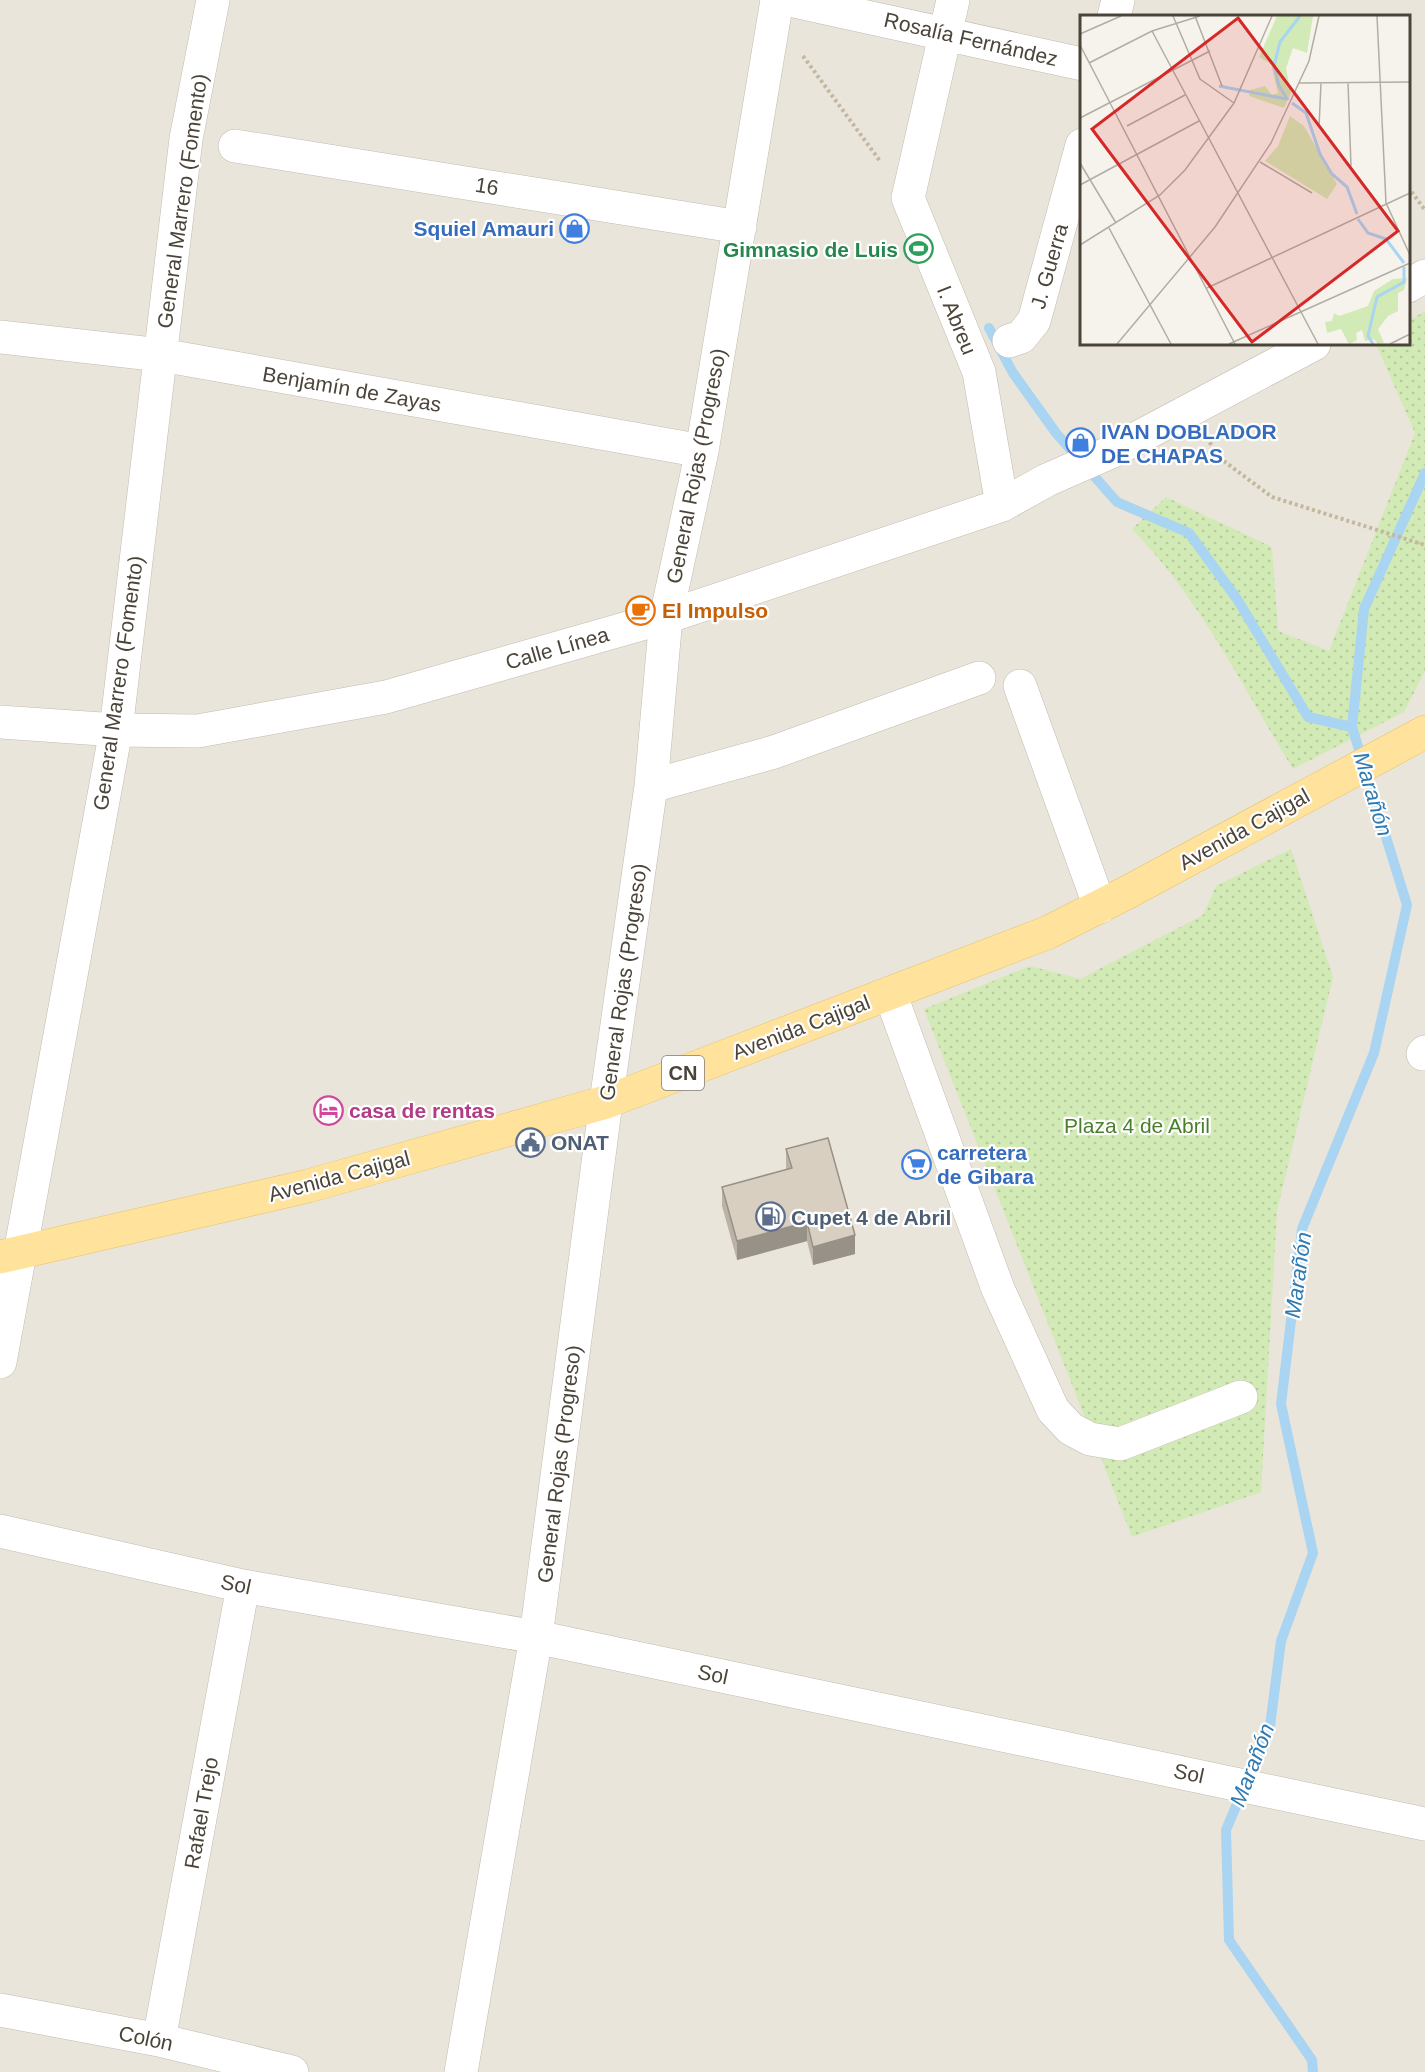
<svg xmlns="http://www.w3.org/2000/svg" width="1425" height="2072" viewBox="0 0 1425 2072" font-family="Helvetica,sans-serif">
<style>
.residential{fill:#eae5da;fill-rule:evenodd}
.green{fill:url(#green-dots)}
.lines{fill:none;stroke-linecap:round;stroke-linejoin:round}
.stream{stroke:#a9d4f2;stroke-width:10}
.minor-casing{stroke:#c2bbae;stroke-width:34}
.major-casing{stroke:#e6c16a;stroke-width:34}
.path{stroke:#c4b79f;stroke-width:4;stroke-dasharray:3 3;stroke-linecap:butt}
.minor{stroke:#fff;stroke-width:33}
.major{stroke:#ffe39c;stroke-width:33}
.wall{fill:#bab2a6}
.shaded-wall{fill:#979187}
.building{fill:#d8cfc1;stroke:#979187;stroke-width:1.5}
.labels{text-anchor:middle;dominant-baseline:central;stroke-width:4.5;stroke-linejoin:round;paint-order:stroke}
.shield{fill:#fff;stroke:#817c74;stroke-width:1.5}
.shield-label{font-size:20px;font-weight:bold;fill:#4b4439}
.street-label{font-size:21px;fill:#4b4439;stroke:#fff}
.shop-label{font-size:21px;font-weight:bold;fill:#366cbe;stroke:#fff;text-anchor:start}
.leisure-label{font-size:21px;font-weight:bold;fill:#27864d;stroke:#fff;text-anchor:end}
.food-label{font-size:21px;font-weight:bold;fill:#c56008;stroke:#fff;text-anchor:start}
.hotel-label{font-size:21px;font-weight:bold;fill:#b23c85;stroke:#fff;text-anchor:start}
.park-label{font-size:21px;fill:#4a7f2a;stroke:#fff}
.service-label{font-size:21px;font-weight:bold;fill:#4e5e75;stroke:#fff;text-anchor:start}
.water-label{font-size:22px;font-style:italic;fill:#2e7ab2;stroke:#fff}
.inset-river{fill:none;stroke:#a9d4f2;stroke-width:3}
.inset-road{fill:none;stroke:#b2ada4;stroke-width:1.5}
.view{fill:#d62828;fill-opacity:0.15;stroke:#d62828;stroke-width:3}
.inset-edge{fill:none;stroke:#4b4439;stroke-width:3}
</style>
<defs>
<pattern id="green-dots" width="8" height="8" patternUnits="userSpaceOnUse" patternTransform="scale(1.5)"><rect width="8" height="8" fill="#d2eab5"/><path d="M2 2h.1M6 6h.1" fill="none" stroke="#b6ca9c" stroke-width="1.8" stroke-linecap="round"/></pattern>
</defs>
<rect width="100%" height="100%" fill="#f6f3ec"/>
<!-- residential -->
<path class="residential" d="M0 0H1425V2072H0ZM1082 16H1408V344H1082Z"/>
<!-- green -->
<path class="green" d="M1425 311V671L1404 712 1293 769C1243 688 1199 597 1132 529L1166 497 1272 547 1278 631 1329 651 1415 433 1376 344H1408L1409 321Z
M1291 849 1333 977 1277 1211 1261 1492 1132 1537 924 1009 1030 966 1080 979 1203 915 1216 886Z"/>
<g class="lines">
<!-- stream -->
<path class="stream" d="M989 328 1013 373 1056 433 1117 502 1189 533 1237 599 1308 717 1352 727
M1313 2072 1312 2060 1229 1940 1226 1830 1270 1726 1281 1641 1313 1553 1281 1404 1302 1229 1374 1053 1407 905 1352 727 1364 609 1425 473"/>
<defs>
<path id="minor" d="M789 0 1082 64
M953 0 908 198 979 372 1002 505
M1114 16 1118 0
M235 146 740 227
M1408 286 1425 276
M0 337 161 355 702 451
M1009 341 1021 337 1034 321 1082 145
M1020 686 1100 907
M0 722 116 730 198 731 386 697 666 617 1002 505 1047 480 1111 452 1314 344
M651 786 774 752 979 678
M890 993 998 1289 1053 1410 1071 1429 1090 1439 1120 1444 1241 1397
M1423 1054 1425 1052
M0 1362 116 730 186 139 213 0
M0 1531 243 1586 536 1637 1425 1824
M0 2010 159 2040 292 2072
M159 2040 243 1586
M461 2072 536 1637 606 1102 651 786 666 617 702 451 777 0"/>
<path id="major" d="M0 1257 308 1186 606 1102 1049 932 1128 892 1425 732"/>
</defs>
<!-- minor casing -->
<use href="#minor" class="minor-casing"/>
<!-- major casing -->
<use href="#major" class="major-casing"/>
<!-- path -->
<path class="path" d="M803 56 880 161
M1408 187 1425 210
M1207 437 1217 456 1272 497 1425 545"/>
<!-- minor -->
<use href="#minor" class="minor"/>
<!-- major -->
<use href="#major" class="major"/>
</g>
<!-- wall -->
<path class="wall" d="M786 1149 855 1254 813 1265 807 1241 737 1260 722 1206V1187L786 1170Z"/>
<!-- shaded-wall -->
<path class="shaded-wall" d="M807 1222V1241L737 1260V1241Z
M855 1235V1254L813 1265V1247Z"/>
<!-- building -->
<path class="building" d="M828 1138 855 1235 813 1247 807 1222 737 1241 722 1187 792 1168 786 1149Z"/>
<!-- icons -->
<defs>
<symbol id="shop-ring" viewBox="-11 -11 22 22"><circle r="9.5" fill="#fff" stroke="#3f7fe0" stroke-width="1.5"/><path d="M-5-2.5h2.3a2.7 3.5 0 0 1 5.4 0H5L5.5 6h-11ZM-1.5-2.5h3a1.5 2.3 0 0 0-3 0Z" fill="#3f7fe0"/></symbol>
<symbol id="stadium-ring" viewBox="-11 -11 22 22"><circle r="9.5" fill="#fff" stroke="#2e9e5b" stroke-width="1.5"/><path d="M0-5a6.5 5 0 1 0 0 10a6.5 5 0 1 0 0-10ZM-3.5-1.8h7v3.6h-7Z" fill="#2e9e5b"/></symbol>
<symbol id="cafe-ring" viewBox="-11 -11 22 22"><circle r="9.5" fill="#fff" stroke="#e8710a" stroke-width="1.5"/><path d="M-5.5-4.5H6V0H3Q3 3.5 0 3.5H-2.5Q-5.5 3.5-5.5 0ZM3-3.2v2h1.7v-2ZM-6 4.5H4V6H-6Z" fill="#e8710a"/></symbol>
<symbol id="hotel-ring" viewBox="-11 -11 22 22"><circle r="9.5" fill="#fff" stroke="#d1479c" stroke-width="1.5"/><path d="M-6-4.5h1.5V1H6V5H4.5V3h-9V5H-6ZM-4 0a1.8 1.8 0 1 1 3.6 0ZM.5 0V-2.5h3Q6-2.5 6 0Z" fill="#d1479c"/></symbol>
<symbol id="civic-ring" viewBox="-11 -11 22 22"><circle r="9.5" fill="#fff" stroke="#5c6f8a" stroke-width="1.5"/><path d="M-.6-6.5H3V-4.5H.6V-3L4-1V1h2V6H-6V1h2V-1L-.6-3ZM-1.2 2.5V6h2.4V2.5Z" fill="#5c6f8a"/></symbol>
<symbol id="supermarket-ring" viewBox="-11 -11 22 22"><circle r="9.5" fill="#fff" stroke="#3f7fe0" stroke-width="1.5"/><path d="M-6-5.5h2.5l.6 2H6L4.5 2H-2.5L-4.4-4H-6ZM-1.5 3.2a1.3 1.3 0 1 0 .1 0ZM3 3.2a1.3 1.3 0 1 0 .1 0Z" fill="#3f7fe0"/></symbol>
<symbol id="fuel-ring" viewBox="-11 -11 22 22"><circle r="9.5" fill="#fff" stroke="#5c6f8a" stroke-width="1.5"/><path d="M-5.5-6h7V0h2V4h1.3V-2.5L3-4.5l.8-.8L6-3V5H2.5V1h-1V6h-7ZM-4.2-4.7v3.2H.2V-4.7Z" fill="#5c6f8a"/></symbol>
</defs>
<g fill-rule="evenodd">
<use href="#shop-ring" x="558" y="212" width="33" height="33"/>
<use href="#stadium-ring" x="902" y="232" width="33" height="33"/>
<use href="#shop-ring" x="1064" y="426" width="33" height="33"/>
<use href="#cafe-ring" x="624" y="594" width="33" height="33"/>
<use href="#hotel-ring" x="312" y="1094" width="33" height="33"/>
<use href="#civic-ring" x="514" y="1126" width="33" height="33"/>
<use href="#supermarket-ring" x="900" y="1148" width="33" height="33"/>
<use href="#fuel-ring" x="754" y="1200" width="33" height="33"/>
</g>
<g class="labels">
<!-- shield labels -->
<rect class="shield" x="662" y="1056" width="42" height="34" rx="4.5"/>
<g class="shield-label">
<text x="683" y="1073">CN</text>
</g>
<!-- street labels -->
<g class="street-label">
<text transform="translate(971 39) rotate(13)">Rosalía Fernández</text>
<text transform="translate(487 186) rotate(9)">16</text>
<text transform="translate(182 201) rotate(-82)">General Marrero (Fomento)</text>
<text transform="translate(1049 266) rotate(-74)">J. Guerra</text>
<text transform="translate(957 320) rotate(68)">I. Abreu</text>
<text transform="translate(352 389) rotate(10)">Benjamín de Zayas</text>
<text transform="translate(696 466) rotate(-79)">General Rojas (Progreso)</text>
<text transform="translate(557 648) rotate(-16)">Calle Línea</text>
<text transform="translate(118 683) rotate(-82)">General Marrero (Fomento)</text>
<text transform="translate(1244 829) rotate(-29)">Avenida Cajigal</text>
<text transform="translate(623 982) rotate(-82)">General Rojas (Progreso)</text>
<text transform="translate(801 1027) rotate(-21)">Avenida Cajigal</text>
<text transform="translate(339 1176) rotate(-15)">Avenida Cajigal</text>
<text transform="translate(559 1464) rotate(-83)">General Rojas (Progreso)</text>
<text transform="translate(236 1584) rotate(12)">Sol</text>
<text transform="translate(713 1674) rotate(12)">Sol</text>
<text transform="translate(1189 1773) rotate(12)">Sol</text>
<text transform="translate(201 1813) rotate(-80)">Rafael Trejo</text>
<text transform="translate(146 2038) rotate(12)">Colón</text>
</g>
<!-- shop labels -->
<g class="shop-label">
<text x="554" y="228" text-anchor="end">Squiel Amauri</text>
<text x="1101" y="431">IVAN DOBLADOR<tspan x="1101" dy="24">DE CHAPAS</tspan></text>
<text x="937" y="1152">carretera<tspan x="937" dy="24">de Gibara</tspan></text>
</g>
<!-- leisure labels -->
<g class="leisure-label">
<text x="898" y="249">Gimnasio de Luis</text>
</g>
<!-- food labels -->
<g class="food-label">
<text x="662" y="610">El Impulso</text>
</g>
<!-- hotel labels -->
<g class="hotel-label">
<text x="349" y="1110">casa de rentas</text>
</g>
<!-- park labels -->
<g class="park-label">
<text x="1137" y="1125">Plaza 4 de Abril</text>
</g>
<!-- service labels -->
<g class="service-label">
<text x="551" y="1142">ONAT</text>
<text x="791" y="1217">Cupet 4 de Abril</text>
</g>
<!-- water labels -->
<g class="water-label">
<text transform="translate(1373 794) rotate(73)">Marañón</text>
<text transform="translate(1298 1275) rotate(-82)">Marañón</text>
<text transform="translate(1252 1765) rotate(-69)">Marañón</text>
</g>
</g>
<!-- overview -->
<g transform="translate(1080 15)">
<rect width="330" height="330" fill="#f6f3ec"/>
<path d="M197 1H233L227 38 213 33 206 53 211 78 204 93 169 81 170 75 185 71 192 80 198 78 191 49 179 42ZM210 101 224 111 257 169 247 184 185 146 198 131Z" fill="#d2eab5"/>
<path d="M327 263 324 275 318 278V296L308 301 298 314 304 328 298 329 294 324 285 326 282 315 276 318 277 325 269 329 261 314 247 318 245 307 252 306 254 298 259 301 288 291 294 276 313 264Z" fill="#d2eab5"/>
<path class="inset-river" d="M139 71 206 84M208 85 199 71 194 51 200 27 220 1M212 88 226 98 240 139 252 159 267 172 277 199M278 204 288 218 306 224 324 248M293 329 288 321 297 282 324 267V252"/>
<path class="inset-road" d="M93 1 120 64 154 88M115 1 142 71M297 1 306 188 330 240M72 16 238 329M0 19 41 1M0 30 155 329M9 48 72 16 120 1M219 68 330 67M268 68 271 151M0 103 130 36M47 111 105 80M239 112 241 68M180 147 232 178M0 148 36 208M0 170 119 106M29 213 91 329M0 230 80 180 105 155 154 88 192 1M127 273 330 178M37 329 135 212 191 128 229 46 239 1M149 329 330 248M310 329 330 319"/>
<path class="view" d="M158 3 318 216 172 327 12 114Z"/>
<rect width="330" height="330" class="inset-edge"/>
</g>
</svg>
